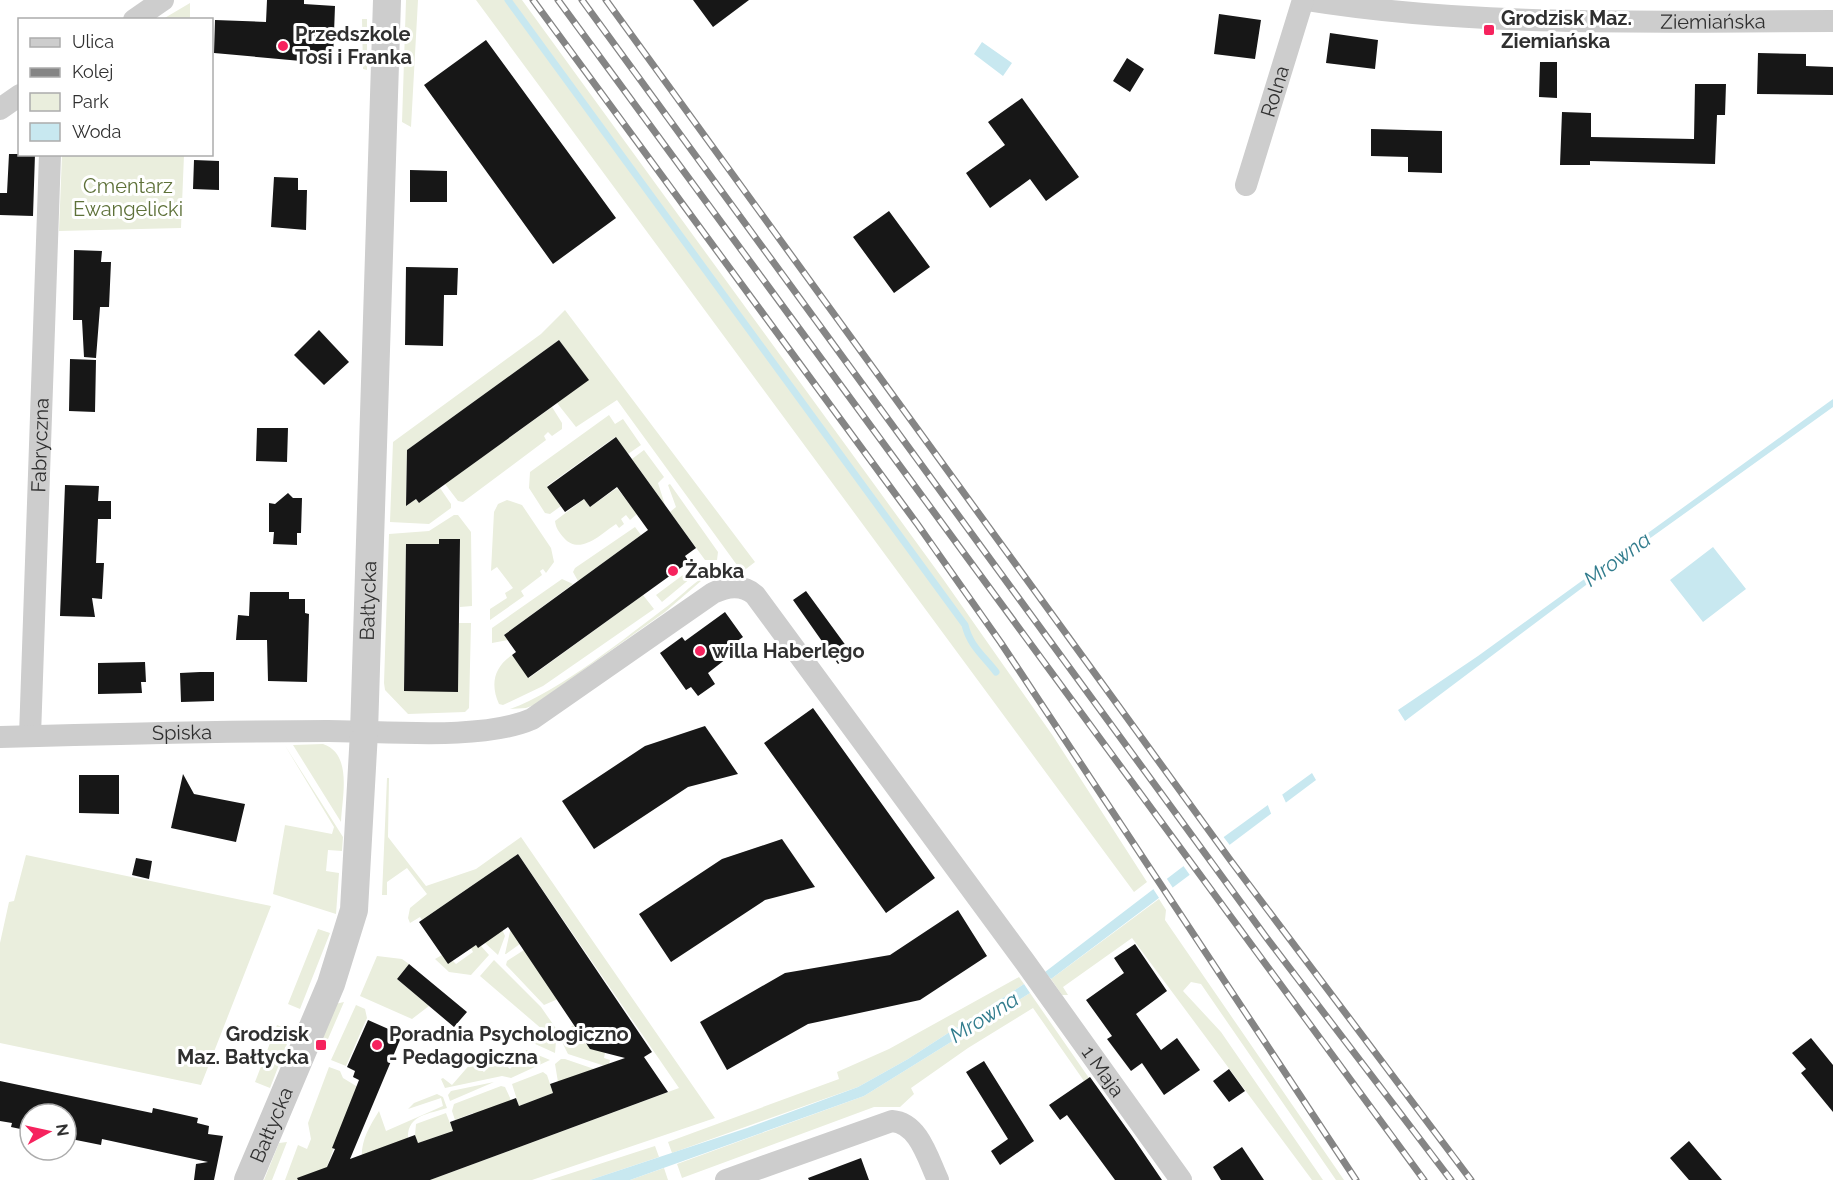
<svg xmlns="http://www.w3.org/2000/svg" width="1833" height="1180" viewBox="0 0 1833 1180" font-family="Raleway,sans-serif">
<style>
.green{fill:#eaeedd}
.water{fill:#c8e8f0}
.pier{fill:#fff}
.lines{fill:none;stroke-linecap:round;stroke-linejoin:round}
.stream{stroke:#c8e8f0;stroke-width:7}
.building{fill:#171717}
.minor{stroke:#cdcdcd;stroke-width:22}
.tertiary{stroke:#cdcdcd;stroke-width:28}
.rail-casing{stroke:#858585;stroke-width:7}
.rail{stroke:#fff;stroke-width:4.5;stroke-dasharray:14;stroke-linecap:butt}
.poi-dot{fill:#f6235e;stroke:#fff;stroke-width:2}
.labels{text-anchor:middle;dominant-baseline:central;stroke-width:6;stroke-linejoin:round;paint-order:stroke}
.poi-label{font-size:20px;font-weight:bold;fill:#303030;stroke:#fff;text-anchor:start}
.street-label{font-size:20px;fill:#303030;stroke:#fff}
.park-label{font-size:20px;fill:#5e7139;stroke:#fff}
.water-label{font-size:21px;font-style:italic;fill:#317c8d;stroke:#fff}
</style>
<rect width="100%" height="100%" fill="#fff"/>
<!-- green -->
<path class="green" d="M406 0H418L411 127 402 122Z
M476 0H522L943 579 1053 736 1147 882 1134 892Z
M190 3V19H163Z
M362 19H367V70L363 69Z
M62 155H184L181 228 59 231Z
M565 310 755 562 742 572 617 400 576 427 557 403 588 380 559 340 407 450 406 506 416 499 419 503 440 488 451 504V508L429 524 390 522 393 442 541 334Z
M552 407 562 423V429L552 436 548 432 544 436 546 440 463 502 458 501 445 484Z
M609 415 615 424 623 419 641 445 628 454 615 437 547 486 561 506 550 514 545 513 529 488 530 472Z
M644 450 664 477 658 483 665 505 632 459Z
M670 484 718 552 717 560H705L670 512 676 507 668 485Z
M617 488 637 514 630 520 626 515 621 519 624 524 619 528 616 524C601 534 580 556 564 538 559 532 556 529 555 521L584 499 590 507Z
M507 500 522 505 551 548 554 562 546 573 543 569 540 571 542 575 521 591 524 596 490 620V609L507 598 505 593 513 588 497 567 491 571 494 512 498 504Z
M454 515H458L471 532 472 606 460 607V539H439V544H406L404 691H458L459 623H471L469 708 465 712 408 714 385 690 384 683 389 534 429 531Z
M635 527 641 535 578 581 573 572 575 568Z
M695 566 697 573 662 602 656 595Z
M735 568 736 571 714 574 701 581 665 612 534 705 526 708 510 709C559 692 626 637 669 605 694 586 701 571 735 568Z
M562 579 573 584 504 635 508 640 492 643V628Z
M643 595 654 609 543 686 503 705 499 704C490 684 494 667 512 655L529 678Z
M284 744 343 837 342 851 328 850 326 871 339 873 336 914 273 894 285 825 332 834 334 827Z
M323 744C353 754 342 797 341 822L293 745Z
M387 778H389L388 837 426 886 476 869 521 837 715 1118 532 1180H430L679 1088 518 854 422 920 420 917 410 923 408 918 410 908 427 894 407 868 387 882V895H382Z
M26 855 271 906 201 1085 0 1043V943L9 902 14 901Z
M1159 899 1166 910 1165 920 1344 1180H1336L1201 984 1191 982 1183 991 1221 1032 1323 1180H1312L1132 938 1063 987 1068 995H1062L1051 979Z
M501 927 505 936 498 955 485 943Z
M511 927 524 941 506 954H505Z
M318 929 330 933 300 1009 288 1004Z
M476 945 481 946 489 955 471 975 449 972 435 959 442 955 448 964 453 961 456 964 473 952 471 948Z
M524 950 558 999 544 1005 506 965 507 961Z
M377 956 402 959 409 964 397 979 429 1006 412 1019 360 996Z
M494 960 541 1007 557 1030 555 1053 533 1043 543 1030 480 976Z
M1019 977 1024 984 908 1059 858 1087 672 1153 668 1142 839 1079 837 1072 889 1049Z
M1030 993 1089 1078 1084 1081 1033 1008 968 1048 911 1088 914 1094 900 1107H874L682 1178 677 1164 864 1096Z
M344 1002 328 1039 322 1037 335 1004Z
M356 1005 365 1009 367 1018 346 1066 331 1060Z
M277 1025 292 1031 270 1088 255 1082Z
M573 1025 586 1044 595 1039 605 1053 604 1058 610 1060 608 1067 568 1054 563 1044 564 1034Z
M526 1050 550 1060 511 1078 502 1076 445 1088 441 1079 443 1078 452 1085 472 1062 484 1072 497 1058 510 1069Z
M561 1059H565L600 1071 558 1082 555 1064Z
M329 1067 340 1071 343 1078 366 1092 356 1088 322 1180H285L298 1145 307 1149 311 1139 308 1123Z
M543 1072 547 1075 553 1093 519 1106 512 1084Z
M494 1082 450 1101 448 1095 451 1091Z
M501 1086 505 1087 511 1100 476 1121 473 1113 455 1120 452 1111 454 1104Z
M437 1094 443 1097 447 1108C429 1114 407 1115 408 1138L344 1180 362 1161C360 1142 369 1127 379 1111L386 1131 443 1106 441 1098 408 1109 414 1103Z
M446 1113 453 1131 418 1143 415 1135 416 1124Z
M287 1142 272 1180H264L279 1143Z
M655 1146 659 1157 590 1180H550Z
M664 1168 668 1180H630Z"/>
<!-- water -->
<path class="water" d="M982 42 1012 63 1003 76 974 54Z
M1833 399V407L1610 567 1405 721 1398 710 1478 656Z
M1713 547 1746 589 1703 622 1670 580Z
M1312 773 1316 780 1051 979 1045 972 1181 868Z
M1024 984 1030 993 864 1096 630 1180H590L747 1128 858 1087 908 1059Z"/>
<!-- pier -->
<path class="pier" d="M1281 792 1287 805 1272 816 1267 803Z
M1222 835 1232 848 1192 878 1182 864Z
M1165 876 1175 891 1161 901 1152 887Z"/>
<g class="lines">
<!-- stream -->
<path class="stream" d="M508 0 965 625C970 646 983 655 996 672"/>
</g>
<!-- building -->
<path class="building" d="M267 0H304V4L335 6 333 60 301 58V61L214 53 215 20 266 22Z
M693 0H749L713 27Z
M1219 14 1261 20 1255 59 1214 54Z
M1330 33 1378 40 1375 69 1326 63Z
M486 40 616 218 553 264 424 85Z
M1758 53 1806 54V66L1833 67V95L1757 94Z
M1127 58 1144 69 1130 92 1113 81Z
M1540 62H1557V98L1539 97Z
M1695 84H1726L1725 115H1717L1715 164 1590 161V165H1560L1562 112 1591 113V137L1694 139Z
M1022 98 1079 177 1046 201 1030 179 990 208 966 173 1005 145 988 122Z
M1371 129 1442 131V173L1408 172V157L1371 156Z
M9 154H35L33 216 0 215V193H7Z
M194 160 219 161V190L193 189Z
M410 170 447 171V202H410Z
M274 177 298 178V190H307L306 230 271 227Z
M889 211 930 267 894 293 853 237Z
M74 250 102 251 101 262H111L109 307H100L96 358 84 357 82 320H73Z
M406 267 458 268 457 295H444L443 346 405 345Z
M319 330 349 362 324 385 294 355Z
M559 340 589 380 419 503 416 499 406 506 407 450Z
M70 359 96 360 95 412 69 411Z
M257 428H288L287 462 256 461Z
M616 437 696 548 685 556 689 562 528 678 512 655 516 652 504 635 648 530 617 487 590 507 584 499 565 512 547 487Z
M65 485 99 486 98 501H111V519H98L96 563H104L102 599 92 598 95 617 60 616Z
M288 493 293 498H302L301 533H297V545L273 544 274 532H269V503L275 504Z
M439 539H460L458 692 404 691 406 544H439Z
M806 591 852 654 838 664 793 600Z
M250 592H289V599H305V613L309 614 307 682 268 681 267 640H236L238 615 249 616Z
M725 612 743 637 736 642 740 648 708 673 715 684 698 696 691 687 686 690 660 653 682 637 685 641Z
M145 662 146 682H141L142 693 98 694V663Z
M200 672H214V701L181 702 180 673Z
M813 708 935 878 886 913 764 743Z
M705 726 738 774 688 787 594 849 562 801 645 746Z
M183 774 194 794 245 804 236 842 171 828Z
M79 775H119V814L79 813Z
M782 839 815 887 765 900 671 962 639 914 722 859Z
M518 854 652 1052 644 1057 668 1092 430 1180H298L297 1178 327 1167 335 1149 332 1148 359 1080 353 1077 355 1071 347 1067 368 1020 402 1035 350 1159 415 1135 418 1143 453 1131 450 1122 516 1098 519 1106 553 1093 550 1084 625 1058 590 1049 508 927 478 948 476 945 448 964 419 922Z
M136 858 152 861 149 879 132 875Z
M958 910 987 956 920 1000 808 1024 727 1070 700 1022 785 973 890 955Z
M1135 944 1167 991 1136 1014 1161 1050 1177 1038 1200 1070 1164 1095 1142 1063 1131 1071 1107 1039 1112 1036 1086 1000 1124 973 1114 958Z
M409 964 467 1012 454 1027 397 979Z
M1811 1038 1833 1065V1112L1801 1073 1806 1069 1792 1053Z
M984 1061 1034 1141 1000 1165 991 1151 1008 1139 966 1072Z
M1229 1069 1245 1091 1229 1102 1213 1081Z
M1090 1077 1132 1136 1162 1180H1115L1067 1115 1060 1120 1049 1105Z
M0 1081 152 1113 153 1108 198 1118 197 1123 209 1126 208 1134 223 1136 214 1180H194L196 1164 208 1162 102 1139 101 1145 66 1138V1114H30V1131L11 1127 12 1123 0 1121Z
M1689 1141 1722 1180H1689L1670 1158Z
M1242 1147 1264 1180H1221L1213 1167Z
M861 1158 869 1180H809L808 1178Z"/>
<g class="lines">
<!-- minor -->
<g class="minor">
<path id="s1" d="M1306 0C1480 28 1658 21 1833 21"/>
<path d="M134 20 163 0"/>
<path d="M0 109 20 95"/>
<path id="s2" d="M1246 185 1303 0"/>
<path id="s3" d="M30 736 50 154"/>
<path id="s4" d="M0 737C109 734 219 731 328 731 385 731 482 741 532 719L713 593C727 586 743 584 755 595L1025 962 1181 1180"/>
<path d="M726 1180 892 1121C919 1123 928 1159 938 1180"/>
</g>
<!-- tertiary -->
<path class="tertiary" id="s5" d="M248 1180 331 984 354 910 364 732 387 0"/>
<defs>
<path id="rail" d="M533 0 918 525 1001 643 1356 1180
M558 0 1424 1180
M582 0 1266 937 1451 1180
M606 0 1231 861 1471 1180"/>
</defs>
<!-- rail casing -->
<use href="#rail" class="rail-casing"/>
<!-- rail -->
<use href="#rail" class="rail"/>
</g>
<!-- markers -->
<g class="poi-dot">
<rect x="1483" y="24" width="12" height="12" rx="3"/>
<circle cx="283" cy="46" r="6"/>
<circle cx="673" cy="571" r="6"/>
<circle cx="700" cy="651" r="6"/>
<rect x="315" y="1039" width="12" height="12" rx="3"/>
<circle cx="377" cy="1045" r="6"/>
</g>
<g class="labels">
<!-- poi labels -->
<g class="poi-label">
<text x="1501" y="18">Grodzisk Maz.<tspan x="1501" dy="23">Ziemiańska</tspan></text>
<text x="295" y="34">Przedszkole<tspan x="295" dy="23">Tosi i Franka</tspan></text>
<text x="685" y="571">Żabka</text>
<text x="712" y="651">willa Haberlego</text>
<text x="309" y="1034" text-anchor="end">Grodzisk<tspan x="309" dy="23">Maz. Bałtycka</tspan></text>
<text x="389" y="1034">Poradnia Psychologiczno<tspan x="389" dy="23">- Pedagogiczna</tspan></text>
</g>
<!-- street labels -->
<g class="street-label">
<text stroke="none"><textPath href="#s1" startOffset="408">Ziemiańska</textPath></text>
<text stroke="none"><textPath href="#s2" startOffset="98">Rolna</textPath></text>
<text stroke="none"><textPath href="#s3" startOffset="291">Fabryczna</textPath></text>
<text stroke="none"><textPath href="#s5" startOffset="600">Bałtycka</textPath></text>
<text stroke="none"><textPath href="#s4" startOffset="182">Spiska</textPath></text>
<text stroke="none"><textPath href="#s4" startOffset="1389">1 Maja</textPath></text>
<text stroke="none"><textPath href="#s5" startOffset="60">Bałtycka</textPath></text>
</g>
<!-- park labels -->
<g class="park-label">
<text x="128" y="186">Cmentarz<tspan x="128" dy="23">Ewangelicki</tspan></text>
</g>
<!-- water labels -->
<g class="water-label">
<text transform="translate(1617 559) rotate(-36)">Mrowna</text>
<text transform="translate(984 1017) rotate(-32)">Mrowna</text>
</g>
</g>
<!-- legend -->
<rect x="18" y="18" width="195" height="138" fill="#ffffff" stroke="#acacac" stroke-width="1.5"/>
<rect x="30" y="38" width="30" height="9" fill="#cdcdcd" stroke="#acacac" stroke-width="1.5"/>
<text x="72" y="48" font-size="18" fill="#303030">Ulica</text>
<rect x="30" y="68" width="30" height="9" fill="#858585" stroke="#acacac" stroke-width="1.5"/>
<text x="72" y="78" font-size="18" fill="#303030">Kolej</text>
<rect x="30" y="93" width="30" height="18" fill="#eaeedd" stroke="#acacac" stroke-width="1.5"/>
<text x="72" y="108" font-size="18" fill="#303030">Park</text>
<rect x="30" y="123" width="30" height="18" fill="#c8e8f0" stroke="#acacac" stroke-width="1.5"/>
<text x="72" y="138" font-size="18" fill="#303030">Woda</text>
<!-- north arrow -->
<g transform="translate(48 1132) rotate(82)"><circle r="28" fill="#ffffff" stroke="#acacac" stroke-width="1.5"/>
<path d="M0-4.5L10 22L0 15L-10 22Z" fill="#f6235e"/>
<text y="-9" font-size="16" font-weight="bold" text-anchor="middle" fill="#303030">N</text>
</g>
</svg>
